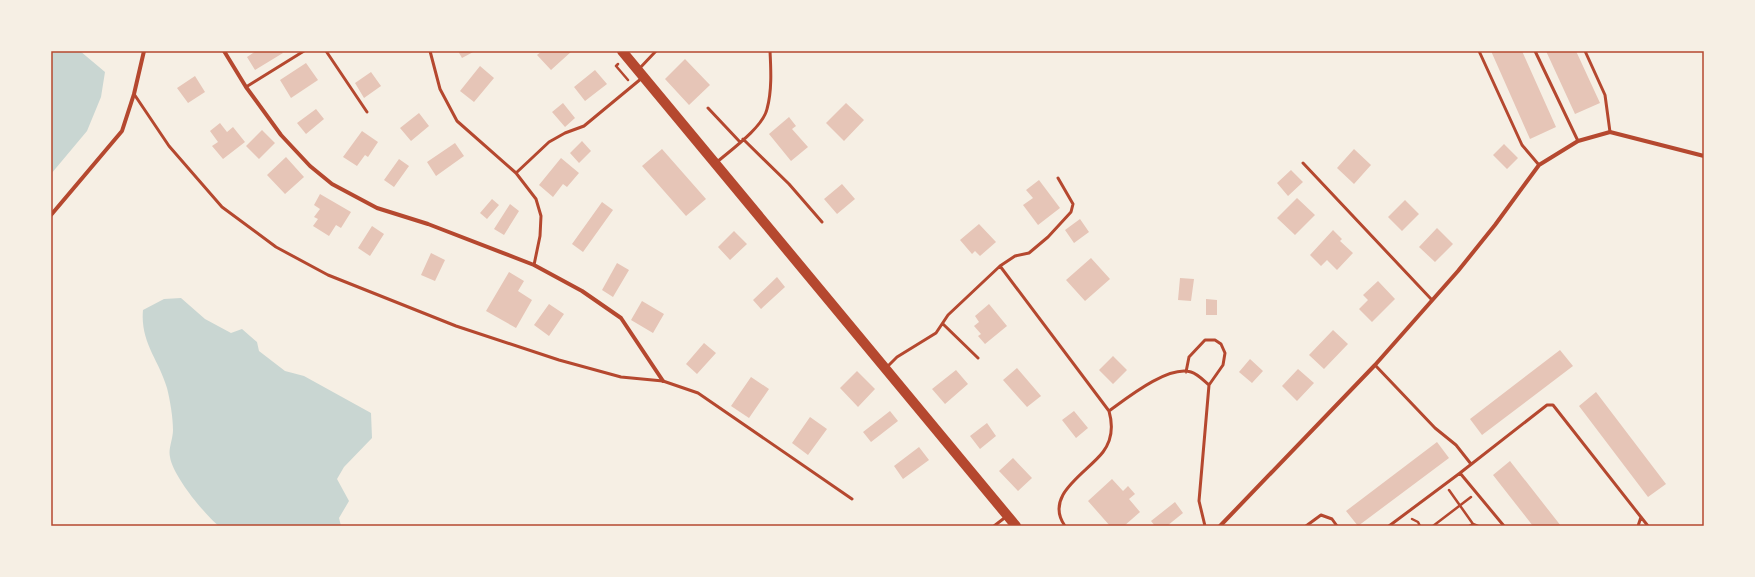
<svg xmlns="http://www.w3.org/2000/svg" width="1755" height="577" viewBox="0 0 1755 577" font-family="'Times New Roman',serif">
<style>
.water{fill:#c9d6d2}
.building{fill:#e6c5b7}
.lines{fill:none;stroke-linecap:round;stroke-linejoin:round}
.path{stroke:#b5482f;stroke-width:2.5}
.service{stroke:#b5482f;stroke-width:3}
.minor{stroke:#b5482f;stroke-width:4}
.primary{stroke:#b5482f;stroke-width:10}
.neatline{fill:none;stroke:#b5482f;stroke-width:1.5}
</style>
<rect width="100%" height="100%" fill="#f6efe4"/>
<!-- water -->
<path class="water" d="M51 51H80L105 72 101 97 87 131 51 174Z
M181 298 205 319 231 333 242 329 257 342 259 351 285 371 304 376 371 413 372 438 344 467 337 479 349 501 339 518 341 526H219C204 514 173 476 170 457 168 449 173 439 173 430 173 417 170 400 167 388 159 360 140 342 143 310L164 299Z"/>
<!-- building -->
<path class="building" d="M256 51H281L283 53 255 70 247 57Z
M458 51H475L462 58Z
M542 51H572L551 70 537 55Z
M1491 51H1522L1556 127 1530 139Z
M1546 51H1576L1600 103 1575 114Z
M685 59 710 85 689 105 665 79Z
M306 63 318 80 291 98 280 80Z
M480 66 494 78 474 102 460 91Z
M595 70 607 84 585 101 574 87Z
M371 72 381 86 364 98 355 83Z
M195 76 205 92 188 103 177 88Z
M563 103 575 118 565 127 552 112Z
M846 103 864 120 844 141 826 123Z
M316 109 324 119 306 134 297 123Z
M419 113 429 126 411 141 400 128Z
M789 117 796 126 792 129 808 147 791 161 769 134Z
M220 123 227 132 233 127 245 142 223 159 212 146 218 142 210 131Z
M262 130 275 143 259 159 246 146Z
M362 131 378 142 368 157 365 155 357 166 343 157Z
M582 141 591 151 579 163 570 153Z
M455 143 464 156 436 176 427 162Z
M1504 144 1518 158 1507 169 1493 155Z
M662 149 706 199 686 216 642 166Z
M1354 149 1371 165 1354 184 1337 168Z
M286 157 304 177 285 194 267 175Z
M561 158 579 173 567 187 563 184 553 197 539 185Z
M399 159 409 166 394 187 384 180Z
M1291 170 1303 182 1288 196 1277 183Z
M1039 180 1060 208 1038 225 1023 205 1033 198 1026 190Z
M842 184 855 199 837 214 824 199Z
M320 194 351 212 341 228 336 225 329 236 313 226 318 219 314 217 320 209 314 205Z
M1297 198 1315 215 1295 235 1277 218Z
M492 199 499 205 487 219 480 213Z
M1405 200 1419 214 1402 231 1388 217Z
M602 202 613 210 583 252 572 244Z
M510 204 519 211 504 235 494 229Z
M1080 219 1089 232 1074 243 1065 230Z
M979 224 996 242 980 256 975 251 972 254 960 240Z
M372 226 384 234 370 256 358 248Z
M1437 228 1453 244 1435 262 1419 247Z
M1333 230 1342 239 1340 241 1353 253 1337 270 1327 260 1321 266 1310 255Z
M734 231 747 244 730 260 718 247Z
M431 253 445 260 435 281 421 275Z
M1091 258 1110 279 1085 301 1066 280Z
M617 263 629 270 613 297 602 290Z
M509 272 524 281 518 291 532 300 516 328 486 311Z
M777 277 785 287 761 309 753 300Z
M1180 278 1194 279 1191 301 1178 300Z
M1378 281 1395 299 1372 322 1359 309 1368 300 1363 295Z
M1206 299 1217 300V315H1206Z
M642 301 664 314 653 333 631 320Z
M549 304 564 314 549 336 534 325Z
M989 304 1007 326 985 344 978 336 981 334 974 326 979 322 975 316Z
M1333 330 1348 344 1324 369 1309 355Z
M704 343 716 353 697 374 686 364Z
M1560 350 1573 366 1482 435 1470 419Z
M1113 356 1127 370 1113 384 1099 370Z
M1250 359 1263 371 1252 383 1239 372Z
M1017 368 1041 396 1027 407 1003 380Z
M1298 369 1314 383 1297 401 1282 386Z
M956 370 968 384 945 404 932 389Z
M857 371 875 389 858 407 840 388Z
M751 377 769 389 749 418 731 406Z
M1596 392 1666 484 1648 497 1579 406Z
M890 411 898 421 871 442 863 432Z
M1074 411 1088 428 1076 438 1062 420Z
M810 417 827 429 808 455 792 443Z
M987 423 996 436 980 449 970 436Z
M1437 442 1449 458 1358 526 1346 511Z
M919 447 929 460 903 479 894 466Z
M1013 458 1032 478 1018 491 999 471Z
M1510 461 1561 526H1533L1493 475Z
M1112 479 1123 491 1128 486 1135 494 1129 499 1140 512 1124 526H1110L1088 501Z
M1175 502 1183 513 1167 526H1155L1151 521Z"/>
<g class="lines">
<!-- path -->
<path class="path" d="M618 64 616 66 628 80
M1449 490 1473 524 1469 526
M1412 519 1418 522 1420 526
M1473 524 1478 526
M1433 526 1471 497"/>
<!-- service -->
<path class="service" d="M326 51 367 112
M430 51 440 89 457 121 516 173 536 199 541 216 540 236 534 265
M1479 51 1522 145 1539 165
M1535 51 1578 141
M1585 51 1605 95 1610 132
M639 69 656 51
M246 87 304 51
M134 94 169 146 222 207 276 247 328 275 456 326 559 360 621 377 663 381 698 393 852 499
M708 108 740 142
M743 139 789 184 822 222
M717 162C731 150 763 127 767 109 772 91 771 70 770 51
M1303 163 1432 300
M516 173 549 142 565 133 584 126 642 78
M1000 266 1015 256 1029 253 1048 237 1071 212 1073 204 1058 178
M943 324 978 358
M1375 365 1435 428 1456 445 1471 464
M886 368 897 357 936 333 948 315 1000 266 1109 411C1113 425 1112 440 1103 452 1087 473 1043 495 1065 526
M1186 372 1189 357 1205 340H1215L1221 344 1225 353 1223 365 1209 385 1199 501 1205 526
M1109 411C1127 398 1168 365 1191 372 1198 374 1204 381 1209 385
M1460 473 1504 526
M994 526 1007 516
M1306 526 1321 515 1332 519 1337 526
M1389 526 1460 473 1547 405H1553L1648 526
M1638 526 1641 517"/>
<!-- minor -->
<path class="minor" d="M224 51 246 87 281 135 310 166 332 184 377 208 428 224 534 265 582 291 621 318 663 381
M51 215 122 131 134 94 144 51
M1220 526 1375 365 1458 271 1495 225 1539 165 1578 141 1610 132 1704 156"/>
<!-- primary -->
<path class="primary" d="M622 51 1016 526"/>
</g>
<!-- border -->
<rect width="1755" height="577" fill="none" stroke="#f6efe4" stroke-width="104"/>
<rect x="52" y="52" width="1651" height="473" class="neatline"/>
</svg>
